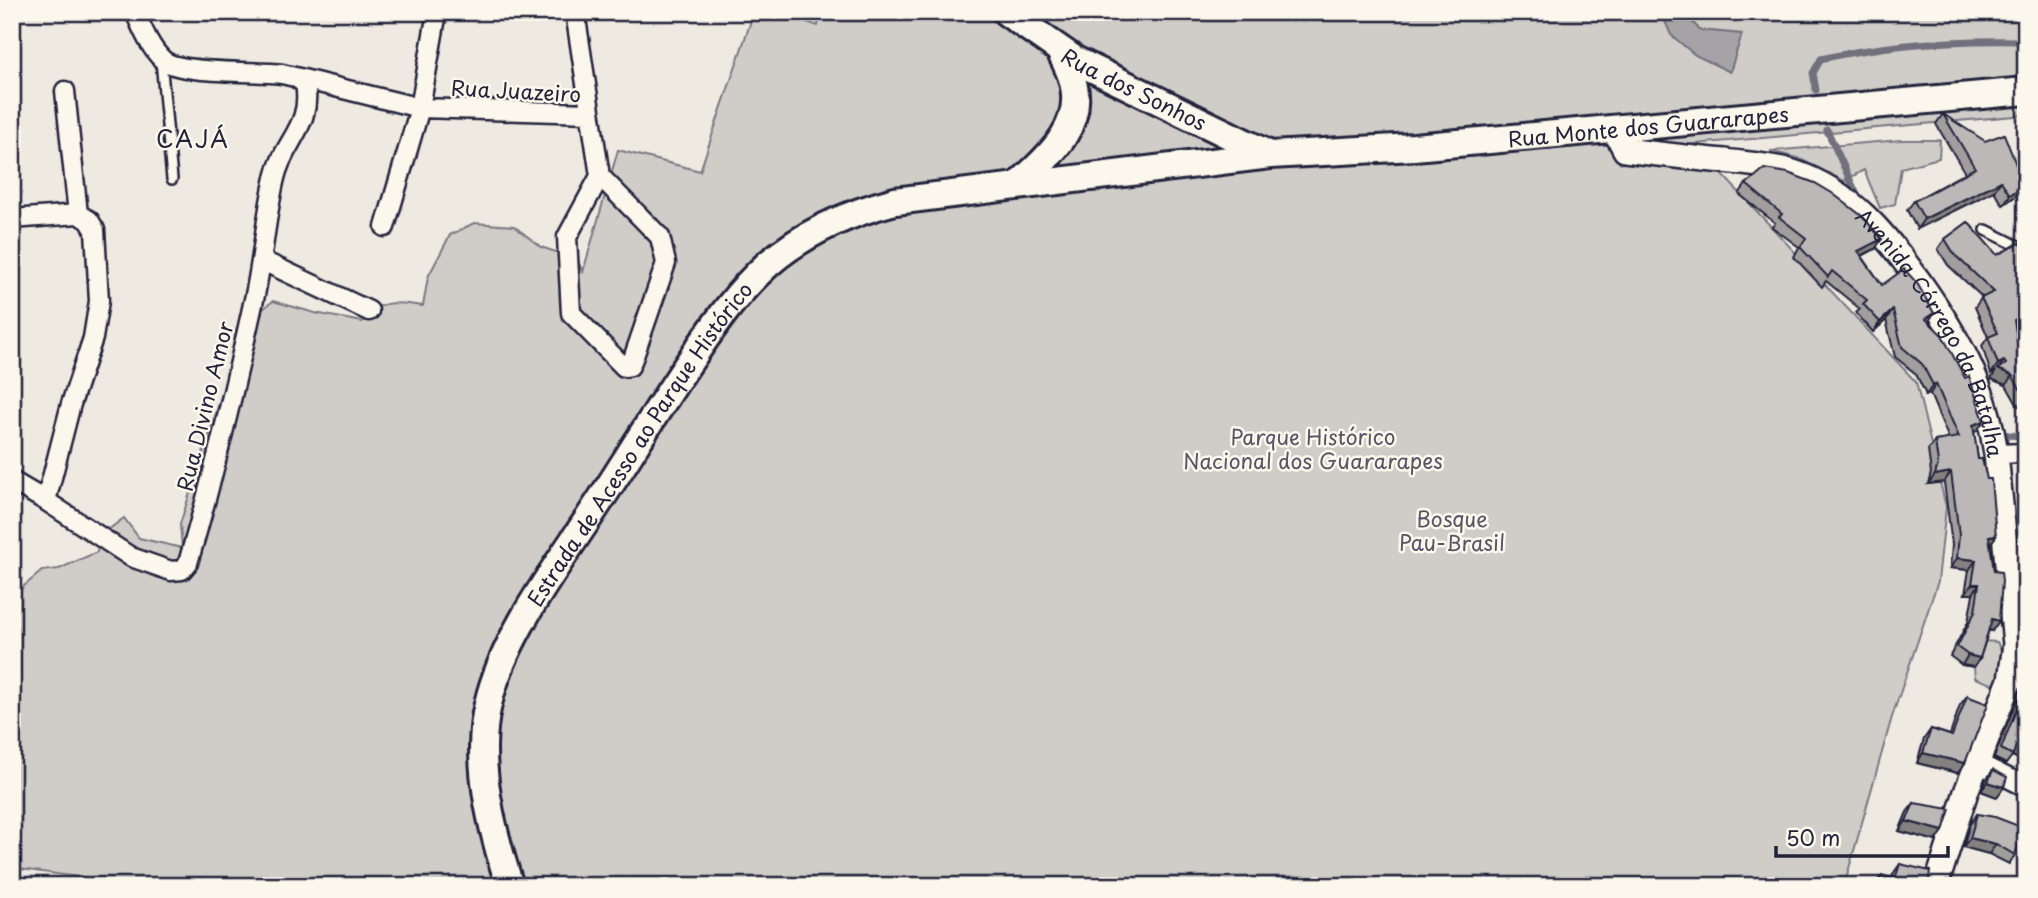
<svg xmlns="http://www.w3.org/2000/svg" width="2038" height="898" viewBox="0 0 2038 898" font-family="'Playpen Sans',sans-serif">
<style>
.green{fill:#d0cdc9;stroke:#797882;stroke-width:2}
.water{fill:#a6a3a7;stroke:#716f7c;stroke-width:2}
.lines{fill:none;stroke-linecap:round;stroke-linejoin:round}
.stream{stroke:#716f7c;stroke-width:7}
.service-casing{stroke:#22223b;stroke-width:14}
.minor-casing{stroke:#22223b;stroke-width:23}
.tertiary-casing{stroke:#22223b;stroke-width:28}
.secondary-casing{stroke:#22223b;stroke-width:32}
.service{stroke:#fbf7ec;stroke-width:9}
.minor{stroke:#fbf7ec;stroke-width:18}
.tertiary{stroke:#fbf7ec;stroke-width:23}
.secondary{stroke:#fbf7ec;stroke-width:26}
.wall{fill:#a29e9e;stroke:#22223b;stroke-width:2}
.shaded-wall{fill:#848181;stroke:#22223b;stroke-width:2}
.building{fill:#bcb8b8;stroke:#22223b;stroke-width:2}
.labels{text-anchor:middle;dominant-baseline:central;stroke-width:5;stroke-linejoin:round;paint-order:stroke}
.street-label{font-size:21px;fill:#22223b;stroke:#fbf7ec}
.park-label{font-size:21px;fill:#565566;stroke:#fbf7ec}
.neighbourhood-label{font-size:23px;letter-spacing:2px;fill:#22223b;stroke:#fbf7ec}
</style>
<rect width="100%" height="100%" fill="#eeeae2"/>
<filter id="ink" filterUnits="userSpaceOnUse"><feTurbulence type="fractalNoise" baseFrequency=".0143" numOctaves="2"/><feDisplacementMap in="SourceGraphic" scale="14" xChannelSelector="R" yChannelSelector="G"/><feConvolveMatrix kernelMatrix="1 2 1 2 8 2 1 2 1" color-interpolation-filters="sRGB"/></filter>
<g filter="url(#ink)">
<!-- green -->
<path class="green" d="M754 12H779L818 26 820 12H2026V115L1694 144 1916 382 1946 507 1938 581 1892 717 1844 886H123L122 883 12 868V596L42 571 59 569 97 552 100 536 124 518 139 538 182 548 180 524 245 323 273 301 315 313 362 322C380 297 396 303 423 306L428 277 450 235 474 223 514 226 541 247 577 259 583 272 618 150 700 171Z
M1901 140H1940L1939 158 1901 168 1895 204 1880 208 1864 170 1844 181 1798 158 1770 151Z
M1982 641 1997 642 2006 662 1995 685 1975 678 1974 667Z"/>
<!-- water -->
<path class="water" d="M1661 12H1683L1700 30 1742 34 1730 72 1695 55 1671 35Z"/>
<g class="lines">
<!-- stream -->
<path class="stream" d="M1816 90 1813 73 1821 59C1885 44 1950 40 2016 41
M1827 130 1857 195 1862 201
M2001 434 2026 437"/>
<defs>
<path id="service" d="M161 60 172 179
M1986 230 2026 250"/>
<path id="minor" d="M575 12 600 176 567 237 571 313 624 367 630 366 634 356 666 263 660 237 600 176
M295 77 420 108 590 113
M65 91 78 214
M12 219 78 214 89 220 95 230 99 301 93 338 71 404 46 501
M385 227 420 108 437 12
M261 260 369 311
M1996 454 2026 453
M12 481 46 501 131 557 171 571 182 570 188 563C213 478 234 391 253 304 263 262 265 219 275 178 283 141 313 126 305 84L295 77 282 74C258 71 178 74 163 60 150 48 142 28 135 12
M1978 763 2026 787"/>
<g id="tertiary">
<path id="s1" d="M1613 128 1625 150C1658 154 1691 158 1725 161 1747 164 1772 165 1793 172 1851 191 1885 234 1919 281 1957 335 1987 387 1996 454L2015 644 2010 680 1966 792 1936 886"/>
</g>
<g id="secondary">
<path id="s2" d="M1006 12 1075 60 1270 155"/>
<path d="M1018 185C1047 158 1085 127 1073 82 1071 72 1065 61 1060 51"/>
<path id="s3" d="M510 886C492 831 474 762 488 704 504 633 564 557 603 496 633 450 661 403 692 358 715 324 738 291 768 264 805 232 849 213 895 201L1270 155 1414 147 2026 91"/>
</g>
</defs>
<!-- service casing -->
<use href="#service" class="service-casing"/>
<!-- minor casing -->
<use href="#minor" class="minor-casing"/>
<!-- tertiary casing -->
<use href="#tertiary" class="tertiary-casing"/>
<!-- secondary casing -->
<use href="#secondary" class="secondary-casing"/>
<!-- service -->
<use href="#service" class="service"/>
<!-- minor -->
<use href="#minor" class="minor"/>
<!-- tertiary -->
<use href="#tertiary" class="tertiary"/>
<!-- secondary -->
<use href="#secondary" class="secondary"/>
</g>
<!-- wall -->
<path class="wall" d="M1943 114 2024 185 2017 195 2003 205 1994 191 1917 229 1907 210 1914 201 1965 173 1936 124Z
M2026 162V187L2023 166Z
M1746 184 1875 249 1862 256 1882 285 1934 313 1929 321 1977 431 1974 432 1978 459 1996 536 1990 544 1992 631 1989 630 1980 658 1974 667 1962 665 1950 656 1968 622 1973 594H1965L1969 570 1950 568 1952 545 1944 482 1928 484 1931 473 1928 450 1935 441 1949 439 1930 394 1926 395 1916 374 1895 357 1886 320 1873 332 1856 313 1860 309 1826 281 1822 287 1794 257 1799 247 1772 227 1775 223 1739 194Z
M1968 222 2015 326 2026 385V398L2020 406H2018L2006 385 1991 379 1996 371 1991 374 1982 346 1988 337 1975 307 1982 297 1948 265 1938 249 1945 239Z
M2023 692 2026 762 2012 756 2006 764 1994 758 2016 702Z
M1967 696 1965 763 1958 773 1917 763 1924 739 1931 729 1950 735 1960 705Z
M1993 770 1997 797 1981 791 1986 780Z
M1914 803 1936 841 1899 831 1907 812Z
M1977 814 2015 855 2009 864 1989 854 1963 847 1970 824Z
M1900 864 1928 886 1892 878 1893 874Z
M1882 875 1880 886H1875V884Z"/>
<!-- shaded-wall -->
<path class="shaded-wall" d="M2001 181 1994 191 1917 229 1924 219Z
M2024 185 2017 195 2003 205 2010 195Z
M1882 239 1875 249 1851 261 1858 251Z
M1893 310 1886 320 1873 332 1880 322Z
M2026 315V322L2007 329 2014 320Z
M2004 361 1998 369 2012 375 2006 385 1991 379 1996 371 1991 374 1998 364Z
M1936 384 1930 394 1926 395 1933 385Z
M1984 421 1977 431 1967 434 1973 425Z
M1951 472 1944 482 1928 484 1935 475Z
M1989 536H1996L1989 546Z
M1957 558 1976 560 1969 570 1950 568Z
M1972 584H1979L1973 594H1965Z
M1992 619 1999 621 1992 631 1985 629Z
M1968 655 1980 658 1974 667 1962 665Z
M2016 745 2026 749V762L2012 756Z
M1923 753 1965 763 1958 773 1917 763Z
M1988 782 2004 787 1997 797 1981 791Z
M1906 821 1943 831 1936 841 1899 831Z
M1970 838 1996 844 1989 854 1963 847Z"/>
<!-- building -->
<path class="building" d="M1943 114 1985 141 2004 134 2024 185 2010 195 2001 181 1924 219 1914 201 1975 168Z
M1764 169 1788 173 1815 183 1832 193 1862 216 1882 239 1858 251 1882 285 1904 269 1917 283 1934 313 1926 319 1942 335 1965 378 1969 376 1984 421 1973 425 1978 459H1982L1987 479H1991L1996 536H1989L1994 571 2001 572 2002 581 1999 621 1992 619 1980 658 1968 655 1957 647 1975 612 1979 584H1972L1976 560 1957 558 1959 535 1951 472 1935 475 1938 463 1935 441 1959 437 1936 384 1933 385 1922 364 1902 347 1893 310 1880 322 1863 304 1867 300 1832 271 1828 277 1800 247 1806 238 1779 217 1782 214 1746 184Z
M1968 222 1997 255 2019 243 2026 248V288L2023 289 2026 296V315L2014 320 2020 358 2026 356V379L2024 380 2026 388V396L2025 397 2012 375 1998 369 2006 364 2004 361 1998 364 1988 337 1998 333 1981 298 1994 292 1955 255 1945 239Z
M2023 692 2026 693V749L2016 745 2013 755 2001 749Z
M1967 696 1988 704 1965 763 1923 753 1931 729 1952 736Z
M1993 770 2007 777 2004 787 1988 782Z
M1914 803 1950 809 1943 831 1906 821Z
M1977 814 1995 817 2024 828 2015 855 1996 844 1970 838Z
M1900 864 1930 871 1928 886H1880L1882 875 1895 879Z"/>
</g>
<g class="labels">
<!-- street labels -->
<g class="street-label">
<text stroke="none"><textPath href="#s2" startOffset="150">Rua dos Sonhos</textPath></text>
<text transform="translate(516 90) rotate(3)">Rua Juazeiro</text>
<text stroke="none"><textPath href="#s3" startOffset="1610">Rua Monte dos Guararapes</textPath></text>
<text stroke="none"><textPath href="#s1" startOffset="416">Avenida Córrego da Batalha</textPath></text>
<text transform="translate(204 406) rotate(-76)">Rua Divino Amor</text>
<text stroke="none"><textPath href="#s3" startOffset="488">Estrada de Acesso ao Parque Histórico</textPath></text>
</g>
<!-- park labels -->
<g class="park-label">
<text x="1313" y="436">Parque Histórico<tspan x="1313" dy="24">Nacional dos Guararapes</tspan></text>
<text x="1452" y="518">Bosque<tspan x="1452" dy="24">Pau-Brasil</tspan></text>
</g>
<!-- neighbourhood labels -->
<g class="neighbourhood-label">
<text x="193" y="138">CAJÁ</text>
</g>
</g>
<!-- margin -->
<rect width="2038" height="898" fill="none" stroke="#fbf7ec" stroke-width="42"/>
<rect x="21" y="21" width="1996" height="856" fill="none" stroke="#22223b" stroke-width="2.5" filter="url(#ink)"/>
<!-- scale -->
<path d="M1776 846v10h172v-10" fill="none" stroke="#22223b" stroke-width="3.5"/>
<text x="1786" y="846" font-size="21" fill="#22223b" stroke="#fbf7ec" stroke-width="5" paint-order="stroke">50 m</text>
</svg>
